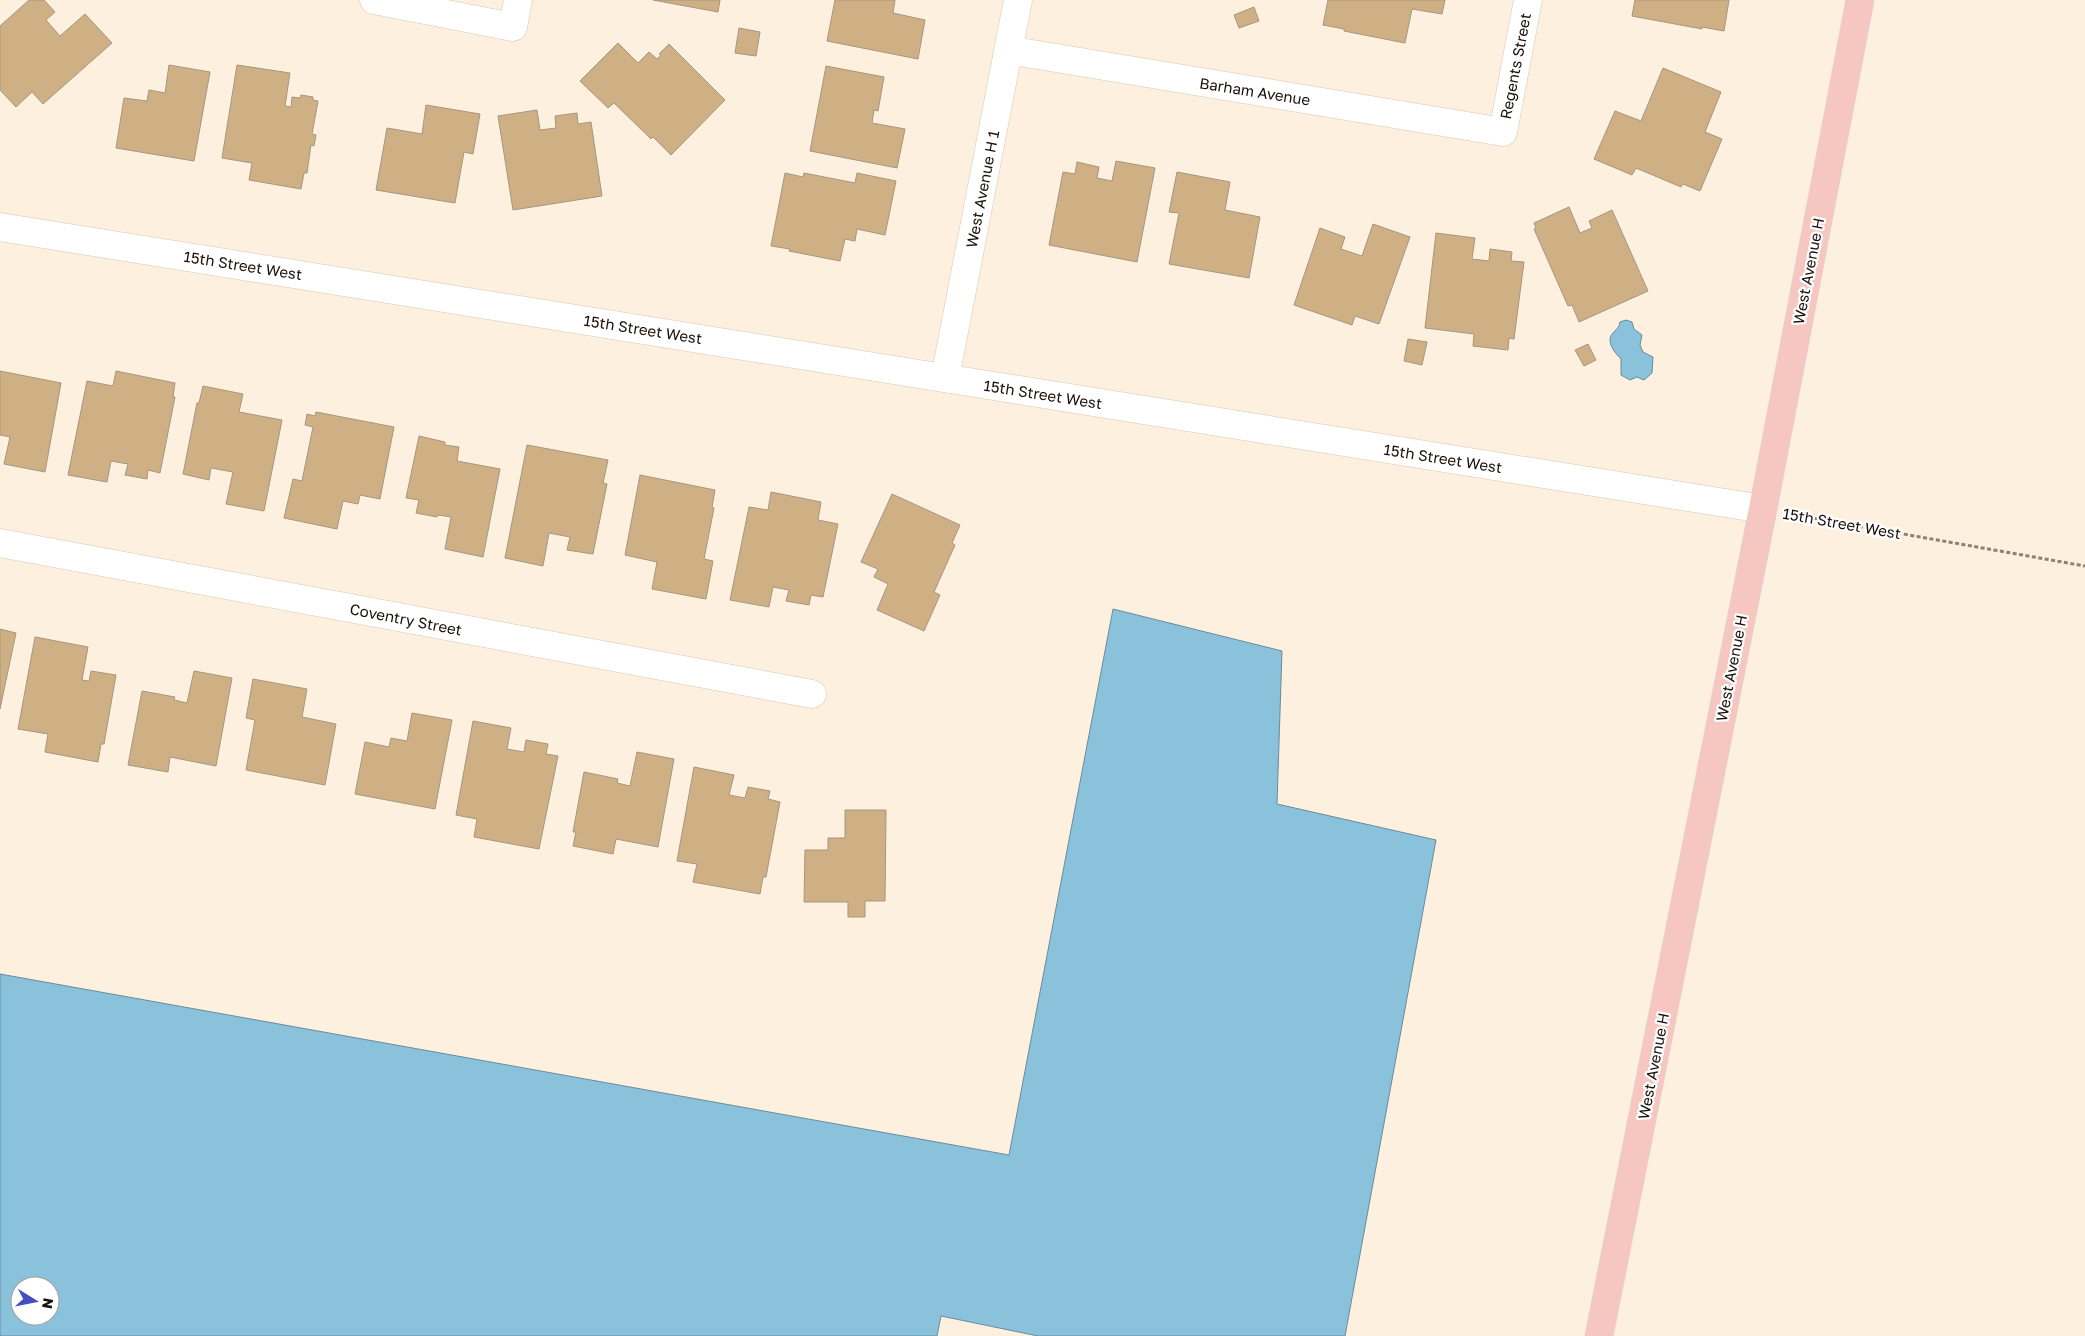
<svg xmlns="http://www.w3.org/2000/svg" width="2085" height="1336" viewBox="0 0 2085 1336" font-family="'Golos Text',sans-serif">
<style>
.water{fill:#8ac1db;stroke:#688c9c;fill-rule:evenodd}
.building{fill:#cfb085;stroke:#a59681}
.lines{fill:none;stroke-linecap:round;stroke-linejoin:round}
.minor-casing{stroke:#d8c7b2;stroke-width:29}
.tertiary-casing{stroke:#d8c7b2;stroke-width:29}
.primary-casing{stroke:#dfdedd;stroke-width:29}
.path{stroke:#8b8174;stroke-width:3;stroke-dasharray:4 2.5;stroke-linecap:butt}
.minor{stroke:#fff;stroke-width:28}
.tertiary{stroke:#fff;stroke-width:28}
.primary{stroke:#f6c6c1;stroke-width:28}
.labels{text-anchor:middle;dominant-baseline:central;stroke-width:4.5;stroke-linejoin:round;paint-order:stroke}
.street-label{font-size:15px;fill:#18120a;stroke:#fff}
</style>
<rect width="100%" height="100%" fill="#fef0de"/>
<!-- water -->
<path class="water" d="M1626 320 1632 322 1634 329 1642 335 1640 345 1643 352 1653 357 1652 373 1644 380 1637 377 1630 380 1621 375V359C1615 353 1605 341 1613 333 1617 328 1619 328 1620 322Z
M1113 609 1282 651 1277 804 1436 840 1345 1336H1038L941 1316 937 1336H0V974L1009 1155ZM20 1286H50V1316H20Z"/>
<!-- building -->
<path class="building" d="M29 0H44L55 12 46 20 60 36 85 14 112 43 43 104 32 92 16 107 0 90V26Z
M653 0H720L718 12Z
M835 0H895L893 13 925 20 918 59 827 41Z
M1328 0H1445L1442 14 1412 9 1405 43 1344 31V29L1323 25Z
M1635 0H1729L1724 31 1702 27V29L1632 16Z
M1254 7 1259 21 1239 28 1234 15Z
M739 28 760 32 756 56 735 53Z
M618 43 638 63 649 52 657 59 661 55 659 54 669 44 725 100 671 155 653 137 651 139 614 103 608 108 580 81Z
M169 65 210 72 194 161 116 148 124 98 147 101 149 90 165 93Z
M237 65 290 73 285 106 291 107 292 97 300 98 301 95 313 97V100L318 101 312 134 316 135 314 146 311 145 307 173H304L301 189 249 180 252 163 222 158Z
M826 66 884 77 878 111 874 110 872 123 905 129 897 168 810 151Z
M1663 68 1721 92 1705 132 1722 139 1700 191 1683 184 1681 187 1636 168 1632 175 1594 159 1615 111 1641 121Z
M426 105 480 114 473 154 464 152 455 203 376 190 387 128 422 134Z
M537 110 540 130 556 128 555 116 577 113 578 124 591 122 602 196 513 210 498 116Z
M1116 161 1155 168 1137 262 1049 245 1063 172 1075 174 1077 162 1099 167 1097 178 1112 181Z
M1177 172 1230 182 1225 210 1260 217 1249 278 1169 264 1179 213 1169 212Z
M785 173 803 177 804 173 855 183 857 173 896 181 885 235 857 229 855 241 845 239 840 261 789 251 790 249 771 246Z
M1569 207 1580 233 1592 228 1589 221 1612 210 1648 291 1579 322 1572 305 1568 306 1534 229 1536 228 1534 223Z
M1373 224 1410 237 1379 324 1355 316 1352 325 1294 305 1320 228 1345 237 1341 249 1362 256Z
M1436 233 1475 238 1472 259 1489 261 1490 249 1512 252 1511 261 1524 262 1514 339 1509 338 1508 350 1473 346 1474 334 1425 328Z
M1408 339 1427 342 1422 365 1404 361Z
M1588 344 1596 360 1584 366 1575 350Z
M0 371 61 383 45 472 4 464 10 437 0 435Z
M116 371 175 383 173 397H175L160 473 148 470 147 479 125 475 128 464 111 461 107 482 68 475 87 381 113 386Z
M203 386 243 394 239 412 282 420 264 511 226 504 233 472 211 468 209 480 183 474 197 403H199Z
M316 412 394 427 380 499 360 495 358 504 343 501 337 529 284 518 293 479 302 481 313 427 305 425 307 414 315 416Z
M419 436 445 442V445L459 447 457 461 500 469 483 557 445 549 451 517 438 515 437 517 416 513 419 500 406 498Z
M527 445 608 460 603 483 607 484 593 554 567 550 570 537 549 533 543 566 505 558Z
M640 475 715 490 712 507 714 508 704 559 713 561 706 599 652 589 657 562 625 555Z
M771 492 821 502 818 520 838 524 823 597 811 595 809 605 786 601 789 590 773 587 769 607 730 600 749 507 768 510Z
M892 494 960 525 952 543 955 545 934 592 940 595 924 631 877 610 888 584 874 577 878 569 861 562Z
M0 629 16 633 0 709Z
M35 637 88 647 82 680 89 681 91 671 116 675 104 744H101L98 762 45 752 48 734 18 729Z
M194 671 232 678 216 766 170 757 168 772 128 765 142 691 175 697 174 700 187 703Z
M253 679 307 689 302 717 336 724 325 785 246 770 255 720 246 718Z
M412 713 452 720 435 809 355 794 365 742 389 747 391 738 407 741Z
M473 721 511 728 507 749 524 752 526 740 548 744 546 754 558 756 539 849 474 837 477 819 456 815Z
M637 752 674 759 658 847 616 839 613 854 573 846 576 832H573L584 772 618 779 617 783 630 786Z
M694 767 734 775 729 795 745 798 748 787 770 791 768 799 780 802 766 877H763L760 894 693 882 697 864 677 861Z
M845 810H886L885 901H865V917H848V902H804L805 850H828V838H845Z"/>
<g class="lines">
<defs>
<path id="minor" d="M374 0 513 27 518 0
M1008 50 1503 132 1528 0
M945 378 1018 0
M0 543 812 694"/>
<path id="tertiary" d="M0 227 1763 509"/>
<path id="primary" d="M1599 1336 1763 509 1860 0"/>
</defs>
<!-- minor casing -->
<use href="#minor" class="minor-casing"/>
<!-- tertiary casing -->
<use href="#tertiary" class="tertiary-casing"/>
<!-- primary casing -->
<use href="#primary" class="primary-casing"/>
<!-- path -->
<path class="path" d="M1795 515 2085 566"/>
<!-- minor -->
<use href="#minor" class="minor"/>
<!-- tertiary -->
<use href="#tertiary" class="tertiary"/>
<!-- primary -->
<use href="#primary" class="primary"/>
</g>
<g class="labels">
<!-- street labels -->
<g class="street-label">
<text transform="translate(1515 66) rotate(-79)">Regents Street</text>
<text transform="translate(1255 91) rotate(9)">Barham Avenue</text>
<text transform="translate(982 189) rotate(-79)">West Avenue H 1</text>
<text transform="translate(243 265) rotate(9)">15th Street West</text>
<text transform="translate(1808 271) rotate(-79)">West Avenue H</text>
<text transform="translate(643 329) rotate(9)">15th Street West</text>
<text transform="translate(1043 394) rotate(9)">15th Street West</text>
<text transform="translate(1443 458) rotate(9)">15th Street West</text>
<text transform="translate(1842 523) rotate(10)">15th Street West</text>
<text transform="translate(406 619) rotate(11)">Coventry Street</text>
<text transform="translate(1731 668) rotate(-79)">West Avenue H</text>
<text transform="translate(1653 1066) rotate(-79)">West Avenue H</text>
</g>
</g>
<!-- north arrow -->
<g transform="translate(35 1301) rotate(100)"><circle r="24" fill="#ffffff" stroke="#a3a09d"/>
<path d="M0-4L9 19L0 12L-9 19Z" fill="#454dc2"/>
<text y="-8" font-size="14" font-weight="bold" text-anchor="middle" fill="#18120a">N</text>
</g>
</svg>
